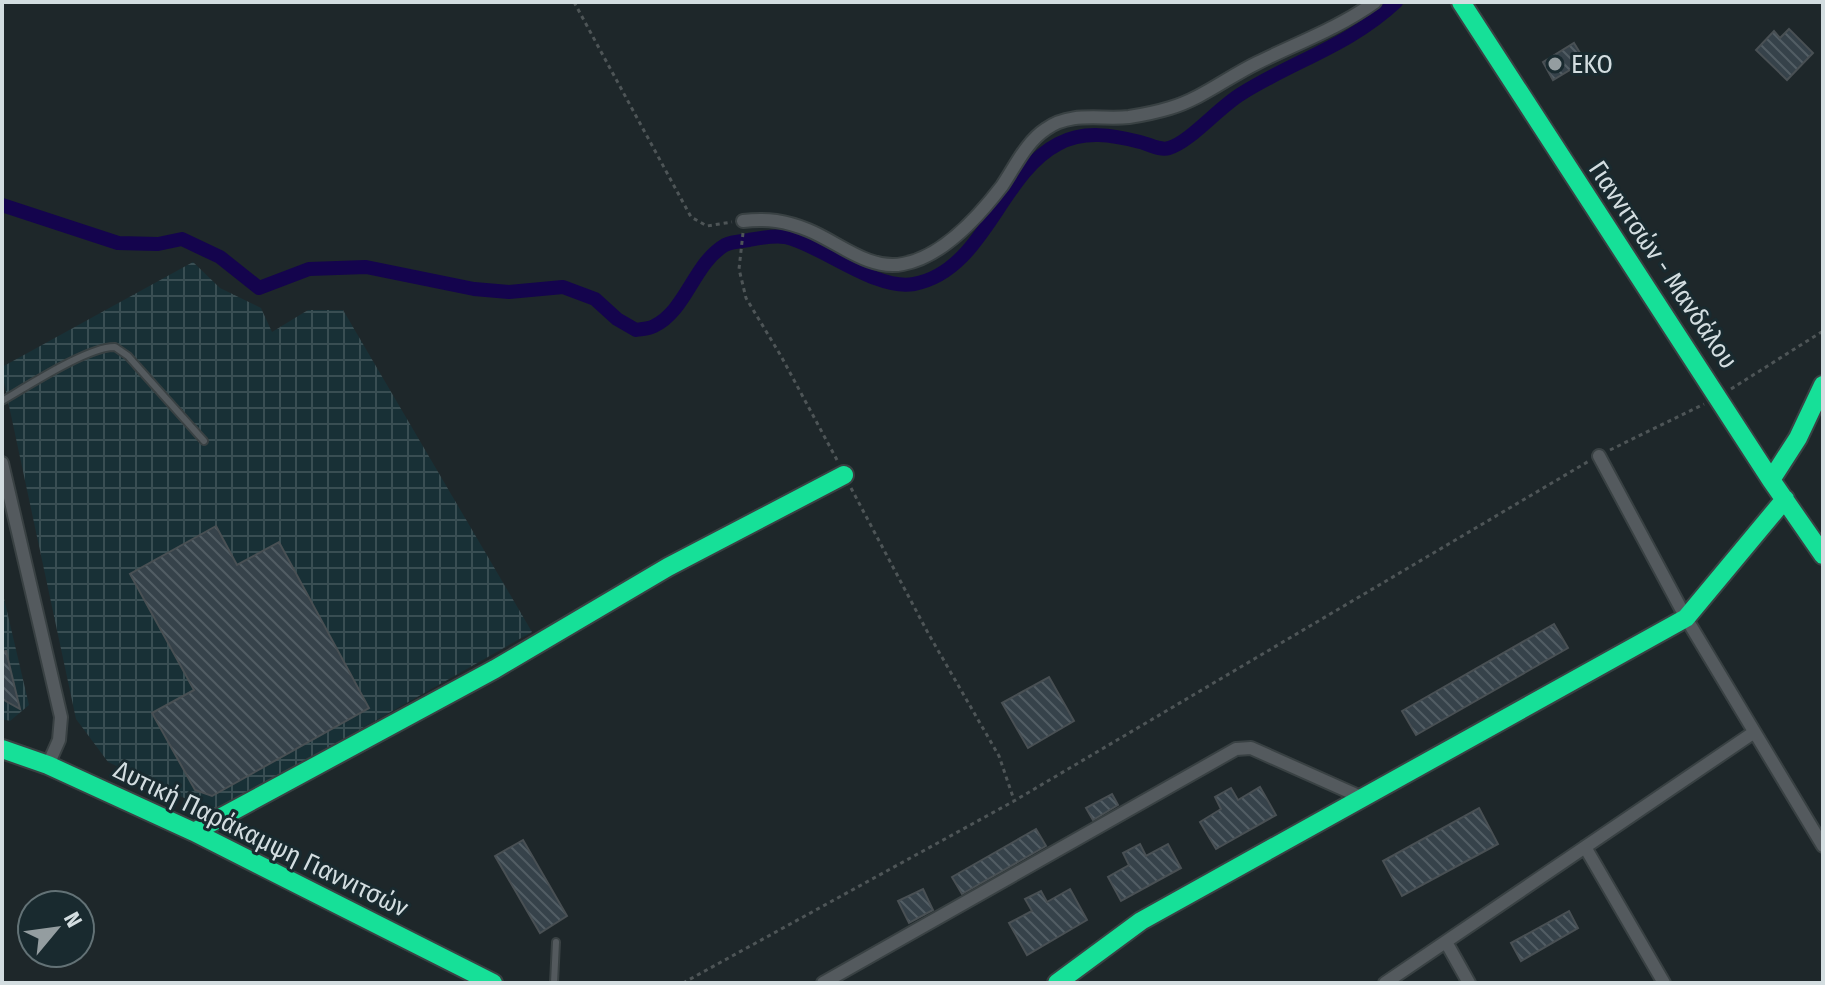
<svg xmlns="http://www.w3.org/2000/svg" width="1825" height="985" viewBox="0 0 1825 985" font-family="'Fira Sans Condensed',sans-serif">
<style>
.industrial{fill:url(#industrial-grid)}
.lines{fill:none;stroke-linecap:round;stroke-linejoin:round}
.canal{stroke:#14044d;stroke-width:14}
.building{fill:url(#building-back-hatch);stroke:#495054;stroke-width:2}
.lane-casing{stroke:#394143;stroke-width:10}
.street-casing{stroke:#394143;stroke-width:16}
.fast-casing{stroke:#394143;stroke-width:22}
.path{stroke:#4e5557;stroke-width:3;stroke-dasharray:4 4;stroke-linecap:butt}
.lane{stroke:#545a5e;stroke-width:6}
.street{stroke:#545a5e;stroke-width:12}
.fast{stroke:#16e098;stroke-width:18}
.poi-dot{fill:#949da0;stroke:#192a2f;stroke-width:3}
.labels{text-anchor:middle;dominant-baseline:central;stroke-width:6;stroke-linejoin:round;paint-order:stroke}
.poi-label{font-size:26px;fill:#d3dde0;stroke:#192a2f;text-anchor:start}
.street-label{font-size:26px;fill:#d3dde0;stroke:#192a2f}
</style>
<defs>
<pattern id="industrial-grid" width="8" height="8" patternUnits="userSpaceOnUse" patternTransform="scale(2)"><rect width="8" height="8" fill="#183036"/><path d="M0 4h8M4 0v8" fill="none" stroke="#394e53"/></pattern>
<pattern id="building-back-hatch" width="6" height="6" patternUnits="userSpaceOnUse" patternTransform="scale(2)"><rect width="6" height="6" fill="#36424a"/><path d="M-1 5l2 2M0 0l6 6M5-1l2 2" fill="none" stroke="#525d64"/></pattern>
</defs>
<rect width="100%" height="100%" fill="#1e272a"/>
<!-- industrial -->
<path class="industrial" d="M193 262 220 288 261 308 272 332 308 310H343L532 632 214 812 108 762 76 719 2 373V367Z
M2 590 29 705 10 721 2 719Z"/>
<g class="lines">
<!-- canal -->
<path class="canal" d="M2 205 118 243 158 244 182 239 220 257 259 288 309 269 366 267 474 289 509 292 563 287 595 299 617 319 636 330C641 329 649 329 654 326 686 311 694 263 725 245 731 242 742 241 749 240 760 238 774 235 785 237 822 245 875 291 914 284 984 271 1000 174 1058 144 1084 130 1113 135 1140 142 1149 144 1160 151 1169 148 1190 142 1218 108 1241 94 1293 61 1349 46 1396 2"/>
</g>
<!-- building -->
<path class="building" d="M1789 29 1813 53 1787 80 1756 50 1774 31 1780 38Z
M1574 43 1585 61 1553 80 1543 62Z
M216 526 237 565 279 542 369 708 212 796 195 790 152 713 194 690 130 574Z
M1554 624 1568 648 1416 735 1402 711Z
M6 651 20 709 2 699V652Z
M1049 677 1074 721 1028 748 1002 703Z
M1260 787 1276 815 1216 849 1200 822 1221 809 1215 797 1231 788 1238 800Z
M1112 794 1118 805 1093 820 1086 808Z
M1479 808 1498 844 1402 896 1383 861Z
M1036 829 1046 846 962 894 952 877Z
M523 840 567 916 540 933 495 856Z
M1140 844 1146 856 1168 844 1181 868 1121 901 1108 877 1129 865 1123 853Z
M923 889 933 910 909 923 898 901Z
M1070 889 1087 920 1027 955 1009 923 1032 911 1025 899 1041 891 1047 902Z
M1569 911 1578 928 1521 961 1511 943Z"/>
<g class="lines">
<defs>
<path id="lane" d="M2 401C26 387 89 346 115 347L128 356 204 441
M554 983 556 942"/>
<path id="street" d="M743 221C767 218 786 221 808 230 838 242 869 271 903 264 942 257 979 216 1002 186 1015 167 1026 142 1046 129 1071 111 1101 120 1129 117 1142 115 1157 112 1170 108 1201 99 1228 77 1257 63 1297 43 1337 29 1375 2
M1599 456 1686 618 1823 846
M2 463 61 717 59 740 48 765
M1585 847 1664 983
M1446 942 1469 983
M823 983 1236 749 1251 748 1363 798
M1385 983 1753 733"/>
<path id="fast" d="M1461 2 1771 480 1823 555
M1771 480 1798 438 1823 385
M2 749 48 765 194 832 493 983
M194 832 495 669 668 567 844 475
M1057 983 1141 921 1686 618 1785 499"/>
</defs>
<!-- lane casing -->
<use href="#lane" class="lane-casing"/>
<!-- street casing -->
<use href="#street" class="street-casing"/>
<!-- fast casing -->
<use href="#fast" class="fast-casing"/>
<!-- path -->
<path class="path" d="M574 2 691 217 707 226 732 222
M743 233 739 269 746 298 781 356 837 460
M1731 389 1823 331
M1610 450 1704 404
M851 488 928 633 999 756 1014 800
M683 983 1014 801 1589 461"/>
<!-- lane -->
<use href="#lane" class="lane"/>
<!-- street -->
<use href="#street" class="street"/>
<!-- fast -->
<use href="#fast" class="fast"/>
</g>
<!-- markers -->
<circle class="poi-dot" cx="1555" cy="64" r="8"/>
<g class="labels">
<!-- poi labels -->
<g class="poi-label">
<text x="1571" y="64">EKO</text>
</g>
<!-- street labels -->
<g class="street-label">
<text transform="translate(1663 265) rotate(56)">Γιαννιτσών - Μανδάλου</text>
<text transform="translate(261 839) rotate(26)">Δυτική Παράκαμψη Γιαννιτσών</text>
</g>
</g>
<!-- border -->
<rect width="1825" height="985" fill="none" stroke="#d3dde0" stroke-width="8"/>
<!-- north arrow -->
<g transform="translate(56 929) rotate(61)"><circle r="38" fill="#192a2f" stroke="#637276" stroke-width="2"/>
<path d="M0-6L14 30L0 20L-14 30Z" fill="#949da0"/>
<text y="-12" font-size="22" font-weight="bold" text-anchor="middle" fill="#d3dde0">N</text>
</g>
</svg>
